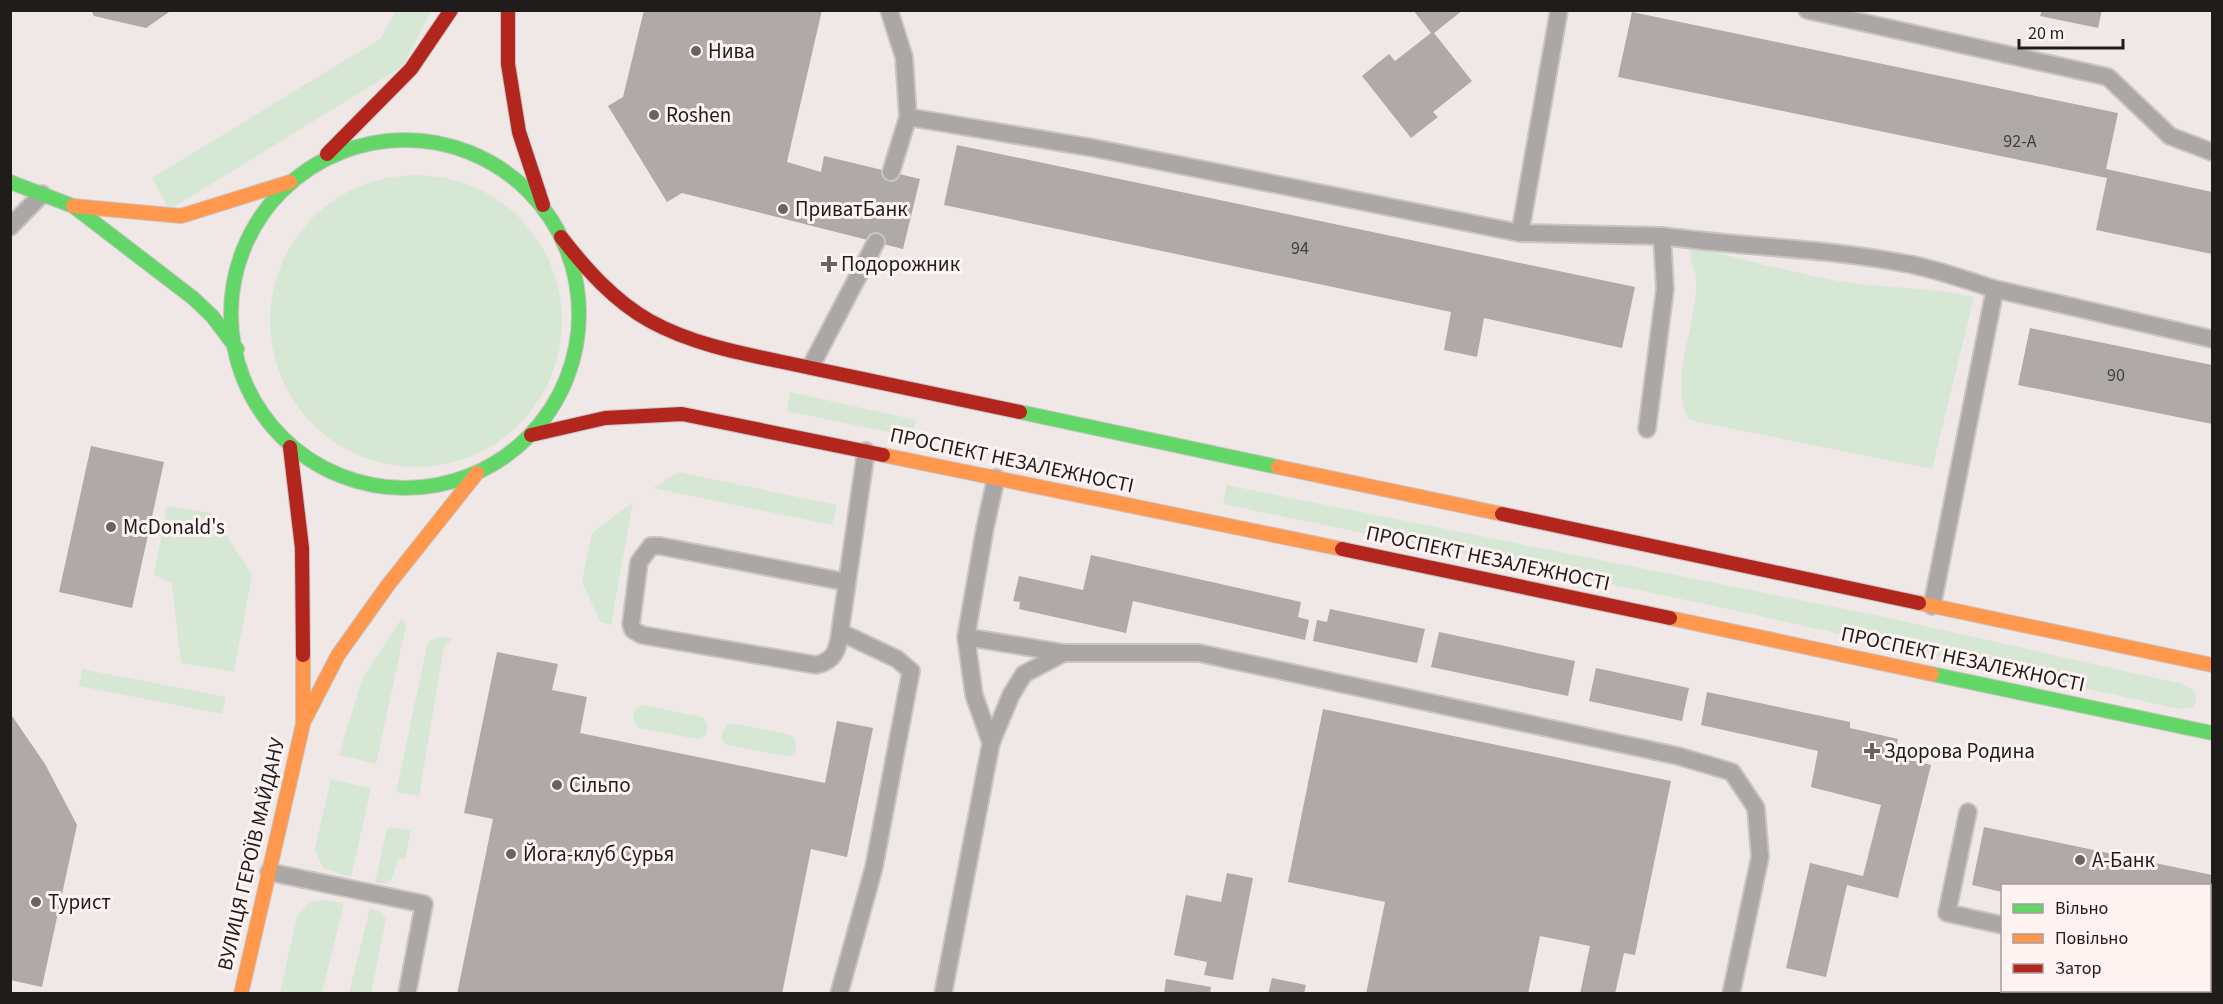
<svg xmlns="http://www.w3.org/2000/svg" width="2223" height="1004" viewBox="0 0 2223 1004" font-family="'Source Sans 3',sans-serif">
<style>
.green{fill:#d6e7d5}
.building{fill:#afa9a8}
.lines{fill:none;stroke-linecap:round;stroke-linejoin:round}
.lane-casing{stroke:#cac4c3;stroke-width:20}
.fast-casing{stroke:#cac4c3;stroke-width:16}
.slow-casing{stroke:#cac4c3;stroke-width:16}
.jam-casing{stroke:#cac4c3;stroke-width:16}
.lane{stroke:#aaa7a6;stroke-width:16}
.fast{stroke:#63d668;stroke-width:14}
.slow{stroke:#ff974d;stroke-width:14}
.jam{stroke:#b3261e;stroke-width:14}
.poi-dot{fill:#696363;stroke:#fff3f2;stroke-width:2}
.labels{text-anchor:middle;dominant-baseline:central;stroke-width:6;stroke-linejoin:round;paint-order:stroke}
.number-label{font-size:18px;fill:#443f3f}
.poi-label{font-size:21px;fill:#211c1c;stroke:#fff3f2;text-anchor:start}
.street-label{font-size:21px;fill:#211c1c;stroke:#fff3f2}
</style>
<rect width="100%" height="100%" fill="#f0e8e7"/>
<!-- green -->
<path class="green" d="M396 11H431L403 66 169 210 152 178 380 39Z
M270 321a146 146 0 1 1 292 0a146 146 0 1 1-292 0Z
M1691 246C1738 258 1785 271 1833 280 1879 289 1928 286 1974 297L1932 469 1689 420C1667 383 1698 323 1696 282 1696 268 1688 263 1691 246Z
M790 392 916 420 912 437 787 411Z
M678 472 837 505 832 525 653 488Z
M1227 485 1884 617 2183 684 2194 691 2196 702 2193 707 2179 709 1705 604 1223 504Z
M633 502 611 625 600 622 582 581 592 533Z
M167 506 212 513 252 575 234 672 181 663 172 583 154 575Z
M402 618 406 625 376 764 339 755 362 679Z
M440 637 453 638 444 647 419 796 396 792 428 642Z
M82 669 226 697 222 714 79 686Z
M643 705 702 717 708 724 706 735 697 739 639 728C632 722 631 716 637 708Z
M732 723 791 735 796 741 795 752 790 756H785L727 745 721 738 726 725Z
M331 779 371 788 351 877 323 868 315 849Z
M391 827 411 830 405 859H398L393 877 386 884 375 882 387 829Z
M323 900 344 903 322 993H280L297 916 309 903Z
M370 908 380 912 386 919 371 993H349Z"/>
<!-- building -->
<path class="building" d="M91 10H172L146 28 94 16Z
M644 10H822L787 162 821 172 824 156 920 179 903 249 682 193 667 202 608 106 623 97Z
M1413 10H1463L1434 33 1472 81 1433 112 1438 117 1411 138 1362 76 1389 54 1395 61 1431 33Z
M2042 10H2102L2098 28 2040 16Z
M1632 12 2118 113 2106 169 2212 192V254L2096 230 2107 178 1618 77Z
M957 145 1635 287 1622 348 1484 318 1477 357 1444 350 1451 312 944 205Z
M2030 328 2212 365V424L2018 385Z
M91 446 164 462 132 608 59 592Z
M1091 555 1301 602 1298 617 1309 620 1305 640 1133 601 1126 633 1019 609 1020 602 1013 601 1019 576 1083 590Z
M1330 609 1425 629 1417 663 1313 641 1317 620 1327 622Z
M1439 632 1575 661 1568 696 1431 667Z
M497 652 558 664 552 690 587 697 580 733 825 783 837 721 873 728 847 857 811 849 782 994H457L493 819 464 813Z
M1596 668 1689 688 1682 721 1589 701Z
M1707 692 1850 722V728L1898 739 1894 756 1931 765 1898 898 1847 885 1826 977 1786 968 1810 863 1863 876 1881 805 1811 787 1818 751 1701 725Z
M1323 709 1671 781 1635 955 1624 953 1615 994H1580L1590 946 1540 936 1528 994H1366L1385 902 1288 882Z
M10 713 45 764 77 825 42 987 10 980Z
M1984 827 2212 875V936L2210 935V886H2002V892L1972 885Z
M1227 873 1253 878 1233 980 1204 975 1207 962 1174 955 1186 895 1221 902Z
M1272 978 1306 985 1304 994H1268Z
M1166 979 1211 987 1210 994H1164Z"/>
<g class="lines">
<defs>
<path id="lane" d="M889 10 904 57 908 117 1094 148 1520 233 1662 236 1665 289 1647 429
M1807 10 2108 77 2170 136 2212 152
M891 172 908 117
M10 227 42 194
M1520 233 1559 10
M1662 236C1742 247 1824 248 1903 263 1934 268 1965 280 1995 289
M811 366 876 242
M996 478 985 528 966 637 1064 653
M1932 606 1995 289 2212 339
M840 632C838 649 835 661 816 665L642 635 633 630 631 624 639 562 651 546H660L846 582
M966 637 974 695 991 743
M1968 812 1947 913 2002 925
M269 872 424 904 407 994
M2210 969H2212
M839 994 874 867 911 671 897 659 840 632 866 451
M943 994 991 743 1011 695 1024 674 1064 653H1199L1678 756 1732 772 1756 808 1760 857 1731 994"/>
<path id="fast" d="M231 314a174 174 0 1 1 348 0a174 174 0 1 1-348 0Z
M10 182 73 206 193 298 212 316 237 349
M1020 412 1278 467
M1932 674 2212 733"/>
<path id="slow" d="M73 206 181 216 290 182
M883 455 1342 549
M1278 467 1502 514
M1919 603 2212 665
M1670 618 1932 674
M305 719 338 655 388 585 477 473
M241 994 303 724V655"/>
<path id="jam" d="M508 10V64L519 132 543 205
M327 154 411 69 451 10
M561 237C586 269 614 301 650 321 699 348 757 356 811 368 881 383 951 397 1020 412
M531 435 605 418 682 414 883 455
M290 447 302 548 303 655
M1502 514 1919 603
M1342 549 1670 618"/>
</defs>
<!-- lane casing -->
<use href="#lane" class="lane-casing"/>
<!-- fast casing -->
<use href="#fast" class="fast-casing"/>
<!-- slow casing -->
<use href="#slow" class="slow-casing"/>
<!-- jam casing -->
<use href="#jam" class="jam-casing"/>
<!-- lane -->
<use href="#lane" class="lane"/>
<!-- fast -->
<use href="#fast" class="fast"/>
<!-- slow -->
<use href="#slow" class="slow"/>
<!-- jam -->
<use href="#jam" class="jam"/>
</g>
<!-- markers -->
<g class="poi-dot">
<circle cx="696" cy="51" r="6"/>
<circle cx="654" cy="115" r="6"/>
<circle cx="783" cy="209" r="6"/>
<path d="M826 255h6v6h6v6h-6v6h-6v-6h-6v-6h6z"/>
<circle cx="111" cy="527" r="6"/>
<path d="M1869 742h6v6h6v6h-6v6h-6v-6h-6v-6h6z"/>
<circle cx="557" cy="785" r="6"/>
<circle cx="511" cy="854" r="6"/>
<circle cx="2080" cy="860" r="6"/>
<circle cx="36" cy="902" r="6"/>
</g>
<g class="labels">
<!-- number labels -->
<g class="number-label">
<text x="2020" y="141">92-А</text>
<text x="1300" y="248">94</text>
<text x="2116" y="375">90</text>
</g>
<!-- poi labels -->
<g class="poi-label">
<text x="708" y="51">Нива</text>
<text x="666" y="115">Roshen</text>
<text x="795" y="209">ПриватБанк</text>
<text x="841" y="264">Подорожник</text>
<text x="123" y="527">McDonald's</text>
<text x="1884" y="751">Здорова Родина</text>
<text x="569" y="785">Сільпо</text>
<text x="523" y="854">Йога-клуб Сурья</text>
<text x="2092" y="860">А-Банк</text>
<text x="48" y="902">Турист</text>
</g>
<!-- street labels -->
<g class="street-label">
<text transform="translate(1012 460) rotate(12)">ПРОСПЕКТ НЕЗАЛЕЖНОСТІ</text>
<text transform="translate(1488 558) rotate(12)">ПРОСПЕКТ НЕЗАЛЕЖНОСТІ</text>
<text transform="translate(1963 659) rotate(12)">ПРОСПЕКТ НЕЗАЛЕЖНОСТІ</text>
<text transform="translate(251 854) rotate(-77)">ВУЛИЦЯ ГЕРОЇВ МАЙДАНУ</text>
</g>
</g>
<!-- border -->
<rect width="2223" height="1004" fill="none" stroke="#211c1c" stroke-width="24"/>
<!-- legend -->
<rect x="2001" y="884" width="210" height="108" fill="#fff3f2" stroke="#a69d9c" stroke-width="1.5"/>
<rect x="2013" y="904" width="30" height="9" fill="#63d668" stroke="#a69d9c" stroke-width="1.5"/>
<text x="2055" y="914" font-size="18" fill="#211c1c">Вільно</text>
<rect x="2013" y="934" width="30" height="9" fill="#ff974d" stroke="#a69d9c" stroke-width="1.5"/>
<text x="2055" y="944" font-size="18" fill="#211c1c">Повільно</text>
<rect x="2013" y="964" width="30" height="9" fill="#b3261e" stroke="#a69d9c" stroke-width="1.5"/>
<text x="2055" y="974" font-size="18" fill="#211c1c">Затор</text>
<!-- scale -->
<path d="M2019 39v9h104v-9" fill="none" stroke="#211c1c" stroke-width="3"/>
<text x="2028" y="39" font-size="18" fill="#211c1c" stroke="#fff3f2" stroke-width="4.5" paint-order="stroke">20 m</text>
</svg>
